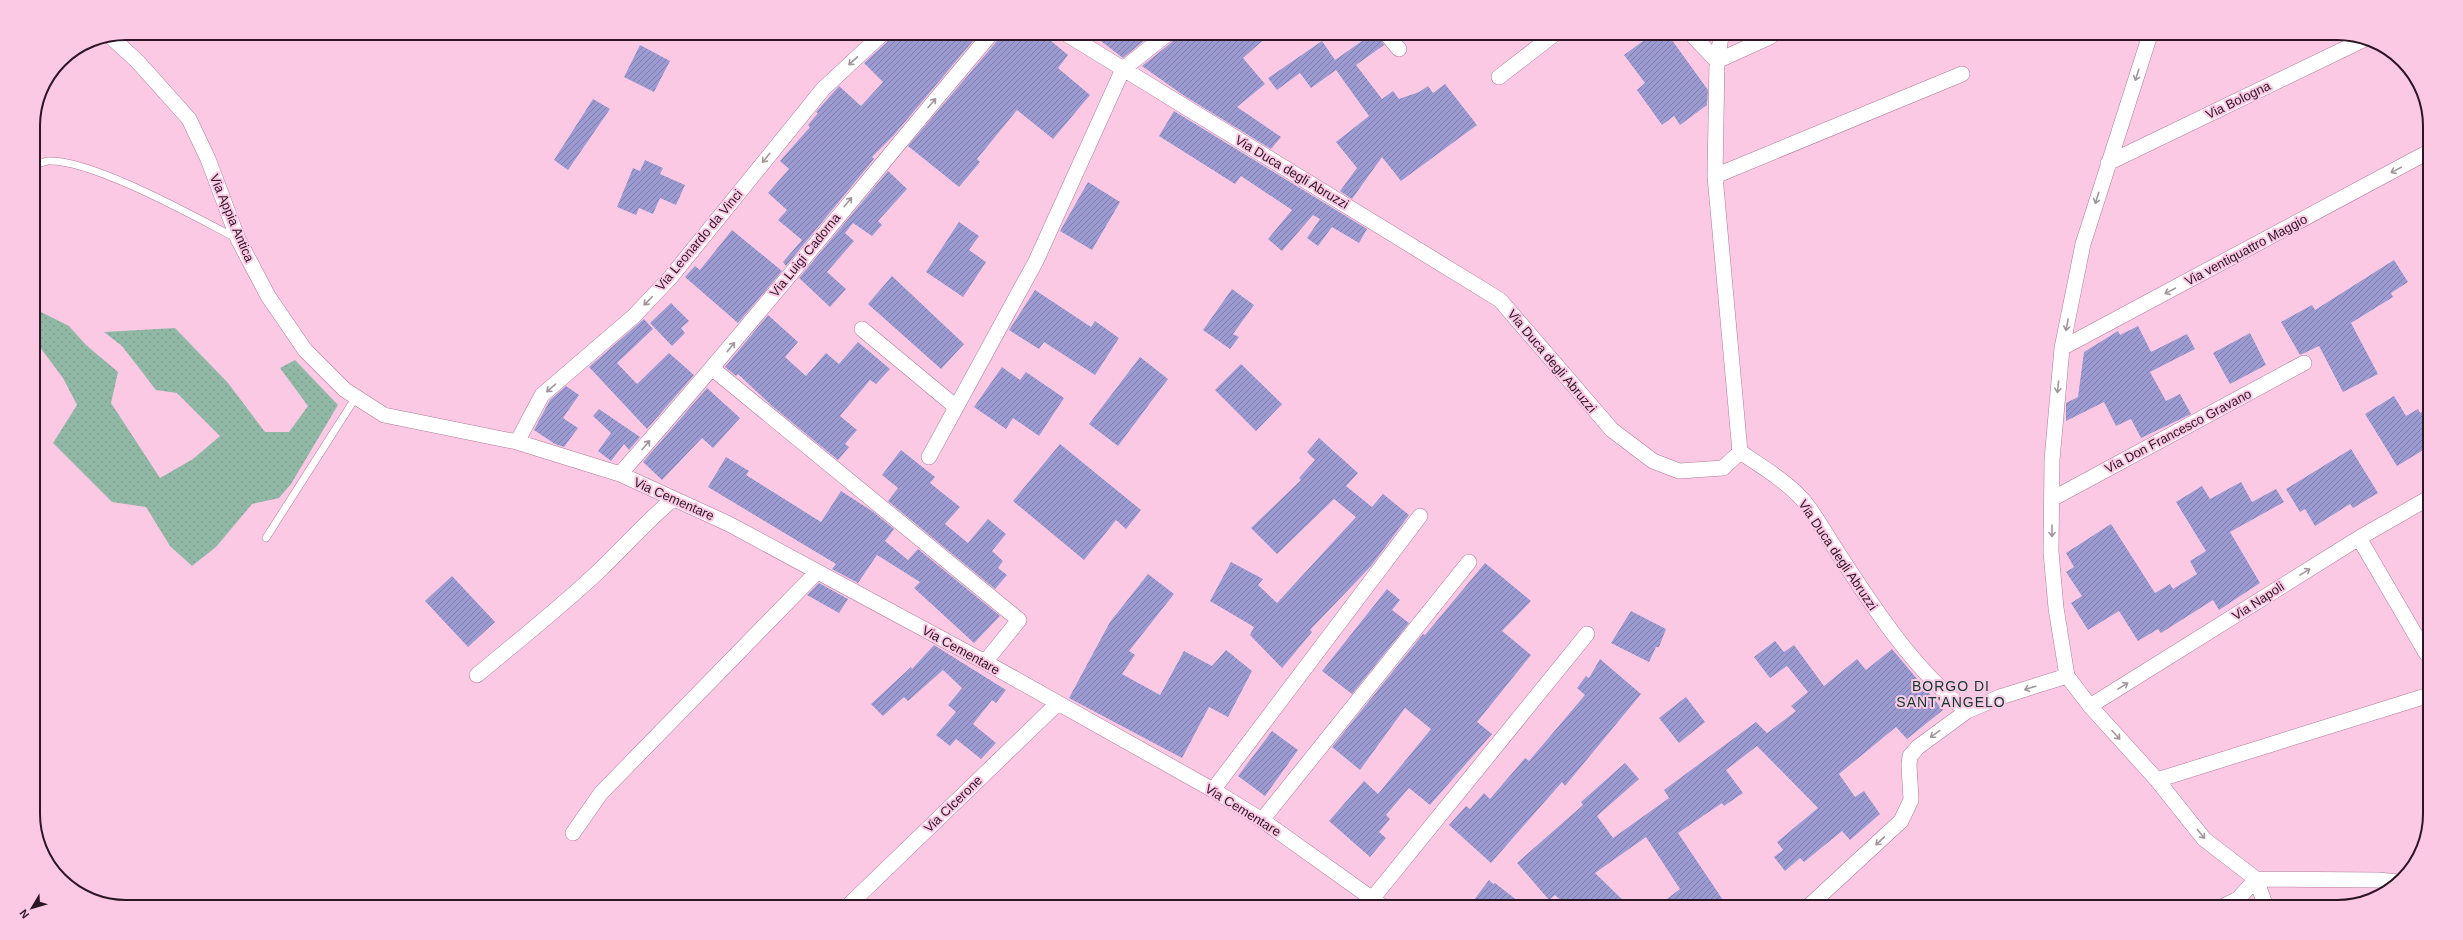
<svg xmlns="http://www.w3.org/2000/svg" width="2463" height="940" viewBox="0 0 2463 940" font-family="Helvetica,sans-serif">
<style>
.grass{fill:url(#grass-dots)}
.building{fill:url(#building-hatch)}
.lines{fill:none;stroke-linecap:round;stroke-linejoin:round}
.lane-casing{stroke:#b2789a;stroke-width:8}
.street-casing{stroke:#b2789a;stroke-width:16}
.lane{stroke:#fff;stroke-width:7}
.street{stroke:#fff;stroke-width:15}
.oneway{stroke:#a0969c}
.labels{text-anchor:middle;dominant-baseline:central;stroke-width:4;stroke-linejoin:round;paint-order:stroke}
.street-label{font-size:13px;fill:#2c1623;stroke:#fcc9e5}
.neighbourhood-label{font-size:14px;letter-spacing:1px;fill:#0a3b2a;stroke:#fcc9e5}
.rim{fill:none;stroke:#2c1623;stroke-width:2}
</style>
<defs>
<pattern id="grass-dots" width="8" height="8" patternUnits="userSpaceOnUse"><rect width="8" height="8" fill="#90b8a5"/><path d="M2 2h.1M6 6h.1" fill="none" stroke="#7c9d8e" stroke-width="1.8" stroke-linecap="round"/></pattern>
<pattern id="building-hatch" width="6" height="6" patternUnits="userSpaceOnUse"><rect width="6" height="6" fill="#9b9bd2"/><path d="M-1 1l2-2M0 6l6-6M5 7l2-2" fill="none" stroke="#7f7daa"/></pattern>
</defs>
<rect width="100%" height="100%" fill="#fcc9e5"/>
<!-- grass -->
<path class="grass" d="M33 308 69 326 86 345 118 372 111 403 160 478 193 459 220 436 177 393 156 390 122 346 104 332 175 328 228 383 265 432H289L308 406 280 368 295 360 338 405 291 484 279 498 252 504 216 547 192 566 170 546 146 507 112 502 53 443 77 405 63 378 33 338Z"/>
<!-- building -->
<path class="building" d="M890 35H978L894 135 872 157 874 159 786 266 783 262 802 240 778 220 787 210 768 193 789 169 780 161 810 127 808 125 818 113 816 112 839 86 861 106 883 82 864 63 887 42Z
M999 35H1044L1068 55 1058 68 1090 95 1053 139 1017 110 977 159 980 162 959 187 908 146 997 41Z
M1093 35H1151L1123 58Z
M1175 35 1268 36 1243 58 1265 84 1237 107 1281 137 1271 149 1183 95 1142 66 1172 42Z
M1369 36H1379L1384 45 1356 65 1382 99 1393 91 1399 99 1419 92 1428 86 1433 93 1445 84 1477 125 1401 181 1382 157 1352 199 1340 191 1357 168 1336 142 1369 116 1336 70 1311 88 1300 73 1277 90 1268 78 1322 41 1335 60Z
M1650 36H1669L1708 90 1707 105 1680 125 1674 116 1662 125 1637 90 1645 83 1624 55Z
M640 45 670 61 654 92 624 77Z
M593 99 610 109 568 170 554 160Z
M1174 111 1367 229 1359 243 1332 227 1318 246 1307 238 1320 219 1313 215 1282 251 1268 239 1292 210 1241 176 1235 184 1159 136Z
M645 160 663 168 660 174 685 185 676 205 660 198 653 214 639 208 636 215 617 207 633 168 640 171Z
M888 171 907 189 878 221 882 225 872 236 853 223 845 233 854 241 827 272 846 289 830 307 799 278Z
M1088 182 1120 202 1092 250 1060 231Z
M959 222 979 236 969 250 986 262 963 297 926 272Z
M732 230 782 271 738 323 685 277 695 266 700 270Z
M2394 260 2408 282 2391 293 2393 297 2351 323 2378 374 2343 392 2319 346 2300 355 2281 322 2312 305 2315 310Z
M892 276 964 344 941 369 868 304Z
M1232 289 1254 305 1233 334 1239 337 1230 349 1203 330Z
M1035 290 1091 327 1095 321 1119 338 1095 375 1044 342 1039 349 1009 330Z
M671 303 689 321 681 328 685 333 672 346 650 323Z
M768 315 798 342 785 357 806 376 826 353 839 364 858 342 890 369 876 384 870 380 840 416 857 430 845 444 849 447 838 460 771 405 738 374 736 376 725 367Z
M644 319 653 329 617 363 637 384 669 353 694 375 647 429 589 367Z
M2138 326 2151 352 2187 334 2195 349 2150 372 2166 401 2180 394 2191 414 2141 438 2131 419 2116 426 2104 402 2066 421V403L2078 397 2084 352 2118 331 2120 335Z
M2250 333 2266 365 2230 384 2213 353Z
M1140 357 1168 379 1118 446 1089 424Z
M1241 364 1282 404 1256 431 1215 390Z
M1002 367 1020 380 1026 372 1064 398 1039 436 1013 418 1006 429 974 407Z
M566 386 579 395 563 418 578 428 564 447 555 444 534 430 550 400Z
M707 388 740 418 713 448 702 438 662 480 643 462Z
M2394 396 2406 416 2418 409 2420 413 2428 408V440L2422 444 2425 449 2397 466 2365 414Z
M599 409 640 437 629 450 624 444 611 461 598 451 611 433 593 416Z
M1319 438 1358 473 1346 486 1372 507 1383 494 1409 515 1371 566 1310 630 1312 632 1282 668 1250 635 1254 627 1210 601 1231 562 1263 579 1258 585 1277 603 1356 517 1334 499 1277 554 1251 528 1301 480 1299 478 1315 460 1307 452Z
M1060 444 1141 510 1126 529 1116 520 1084 560 1013 501Z
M2351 449 2378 493 2353 508 2350 504 2315 526 2305 509 2300 512 2286 489Z
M901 450 935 477 930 483 960 507 945 524 968 543 988 519 1006 534 992 551 1003 561 998 568 1007 575 995 589 888 501 898 488 882 475Z
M726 457 749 471 746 475 821 522 841 491 872 511 894 529 885 541 908 560 918 549 1000 616 974 643 914 588 920 582 877 555 858 583 832 569 836 564 708 487Z
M2241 482 2252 502 2276 489 2284 502 2230 532 2260 583 2219 610 2213 600 2161 633 2158 629 2138 641 2119 611 2088 630 2071 603 2082 596 2066 572 2074 567 2066 553 2111 524 2155 593 2170 584 2173 589 2197 574 2190 561 2206 551 2176 502 2202 486 2210 499Z
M1485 563 1531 601 1502 631 1531 655 1477 722 1492 734 1430 805 1409 788 1386 815 1390 819 1379 832 1386 838 1370 857 1329 821 1364 781 1378 794 1431 729 1405 708 1360 770 1332 747 1423 634 1425 635Z
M1148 574 1174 594 1129 651 1135 655 1122 674 1160 695 1184 651 1212 666 1226 650 1252 671 1228 717 1209 707 1182 758 1069 698 1110 622Z
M452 576 495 622 468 647 425 601Z
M819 583 848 599 839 613 807 595Z
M1387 589 1400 600 1392 610 1409 623 1352 694 1322 671Z
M1631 611 1666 629 1659 647H1656L1649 662 1611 643Z
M1775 641 1784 652 1794 645 1824 686 1857 659 1866 670 1892 649 1943 710 1907 739 1896 727 1839 774 1855 797 1864 791 1880 814 1850 840 1842 831 1804 862 1800 858 1785 871 1774 857 1783 850 1777 842 1818 808 1757 746 1726 770 1743 793 1724 806 1722 803 1678 833 1727 906 1659 905 1680 889 1646 837 1595 873 1628 905H1566L1555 895 1549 900 1517 863 1583 805 1581 802 1625 763 1639 779 1597 816 1613 838 1669 798 1664 790 1756 722 1767 733 1796 711 1791 706 1808 692 1787 666 1770 678 1754 657Z
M934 645 1006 690 996 703 992 700 973 724 996 743 981 759 956 739 950 746 936 735 956 712 948 705 962 688 943 670 908 701 904 697 883 716 871 704 911 667 912 669Z
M1600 659 1641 694 1565 786 1562 782 1491 863 1449 825 1466 806 1470 809 1484 793 1490 799 1525 758 1529 761 1585 695 1577 688 1586 676 1589 678Z
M1686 697 1705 722 1679 743 1659 718Z
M1272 731 1298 750 1265 796 1238 776Z
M1489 880 1493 884 1495 883 1523 905H1470Z"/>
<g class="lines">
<defs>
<path id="lane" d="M33 165C38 164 43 162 48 161 92 159 195 217 236 238
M266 538 356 397"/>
<path id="street" d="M1068 35 1500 300 1612 430 1653 461 1679 471 1723 468 1740 452C1761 466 1786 481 1803 500 1817 517 1828 538 1840 556 1875 610 1916 672 1967 711
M110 36 138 62 189 119 208 159 238 239 268 296 305 350 345 390 384 415 517 442 620 474 729 524 985 662 1213 790 1262 820 1381 905
M1388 36 1399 49
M1694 37 1717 61 1770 37
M1721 37 1717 61 1715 176 1740 452
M2149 38 2083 244 2062 348 2052 460 2051 552 2056 608 2067 676 2090 706 2157 780 2204 839 2256 879
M1499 77 1552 36
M2108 163 2367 38
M1715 176 1962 74
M862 329 956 407
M2062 348 2430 151
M713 369 1019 620 985 662
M517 442 542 395 634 316 670 278 823 89 881 35
M929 457 1036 261 1123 69 1166 35
M620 474C747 331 866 181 990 35
M2052 499 2304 363
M2359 538 2426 653
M477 675C518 641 561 607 600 570 625 546 647 521 673 499
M2090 706 2359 538 2427 499
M2157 780 2426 696
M1213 790 1420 516
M1262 820 1469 562
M573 833 601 793 817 572
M2256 879 2378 880 2398 882
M2256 879 2266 907
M1372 899 1587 634
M850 904 1057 704
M1809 906 1901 821 1911 800 1909 765 1910 756 1918 747 1967 711 2000 697 2067 676
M2222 907 2238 899 2256 879"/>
</defs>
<!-- lane casing -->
<use href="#lane" class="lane-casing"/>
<!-- street casing -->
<use href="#street" class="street-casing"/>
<!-- lane -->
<use href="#lane" class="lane"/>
<!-- street -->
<use href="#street" class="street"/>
</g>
<!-- one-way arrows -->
<defs><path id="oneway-shaft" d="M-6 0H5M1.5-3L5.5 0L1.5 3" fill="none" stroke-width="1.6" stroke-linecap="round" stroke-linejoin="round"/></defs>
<g class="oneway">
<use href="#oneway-shaft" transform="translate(853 61) rotate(137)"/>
<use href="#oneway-shaft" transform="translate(2137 75) rotate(108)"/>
<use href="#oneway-shaft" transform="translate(932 103) rotate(-50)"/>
<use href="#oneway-shaft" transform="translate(766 158) rotate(129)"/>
<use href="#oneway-shaft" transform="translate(2396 170) rotate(152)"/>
<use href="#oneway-shaft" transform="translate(2097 198) rotate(108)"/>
<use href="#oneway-shaft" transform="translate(848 202) rotate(-50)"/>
<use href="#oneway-shaft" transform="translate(2170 291) rotate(152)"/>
<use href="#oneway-shaft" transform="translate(648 301) rotate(134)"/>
<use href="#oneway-shaft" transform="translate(2067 325) rotate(101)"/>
<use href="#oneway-shaft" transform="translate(731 347) rotate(-51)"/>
<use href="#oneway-shaft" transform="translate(2058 387) rotate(96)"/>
<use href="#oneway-shaft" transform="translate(551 388) rotate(139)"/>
<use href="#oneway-shaft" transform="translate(646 445) rotate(-49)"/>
<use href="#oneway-shaft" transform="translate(2052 531) rotate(90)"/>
<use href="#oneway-shaft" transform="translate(2305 572) rotate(-32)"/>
<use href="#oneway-shaft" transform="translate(2123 686) rotate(-32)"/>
<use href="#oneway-shaft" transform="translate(2030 688) rotate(162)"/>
<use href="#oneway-shaft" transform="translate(1935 734) rotate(144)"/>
<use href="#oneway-shaft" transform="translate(2116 735) rotate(48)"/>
<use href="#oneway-shaft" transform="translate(2201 834) rotate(51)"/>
<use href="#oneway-shaft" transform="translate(1880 841) rotate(137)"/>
</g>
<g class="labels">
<!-- street labels -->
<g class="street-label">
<text transform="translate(2238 100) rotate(-26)">Via Bologna</text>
<text transform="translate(1292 172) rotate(31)">Via Duca degli Abruzzi</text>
<text transform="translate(232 218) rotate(67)">Via Appia Antica</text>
<text transform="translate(699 240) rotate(-50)">Via Leonardo da Vinci</text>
<text transform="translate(2246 250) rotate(-28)">Via ventiquattro Maggio</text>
<text transform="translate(805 255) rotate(-51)">Via Luigi Cadorna</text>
<text transform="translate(1552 361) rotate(50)">Via Duca degli Abruzzi</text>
<text transform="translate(2178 431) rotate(-28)">Via Don Francesco Gravano</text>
<text transform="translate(674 499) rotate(24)">Via Cementare</text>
<text transform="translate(1838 555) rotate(56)">Via Duca degli Abruzzi</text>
<text transform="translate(2258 601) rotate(-33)">Via Napoli</text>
<text transform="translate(961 650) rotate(29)">Via Cementare</text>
<text transform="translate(953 804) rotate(-44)">Via CIcerone</text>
<text transform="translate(1243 810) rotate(32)">Via Cementare</text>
</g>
<!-- neighbourhood labels -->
<g class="neighbourhood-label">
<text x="1951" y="686">BORGO DI<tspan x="1951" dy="16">SANT'ANGELO</tspan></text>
</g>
</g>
<!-- crop -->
<path d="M0 0H2463V940H0ZM126 40H2337A86 86 0 0 1 2423 126V814A86 86 0 0 1 2337 900H126A86 86 0 0 1 40 814V126A86 86 0 0 1 126 40Z" fill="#fcc9e5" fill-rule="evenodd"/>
<path class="rim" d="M126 40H2337A86 86 0 0 1 2423 126V814A86 86 0 0 1 2337 900H126A86 86 0 0 1 40 814V126A86 86 0 0 1 126 40Z"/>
<!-- north arrow -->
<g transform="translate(32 908) rotate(232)" stroke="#fcc9e5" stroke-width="3" paint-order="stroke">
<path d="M0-3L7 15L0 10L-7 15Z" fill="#2c1623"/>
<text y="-6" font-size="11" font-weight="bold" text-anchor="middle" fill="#2c1623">N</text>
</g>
</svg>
